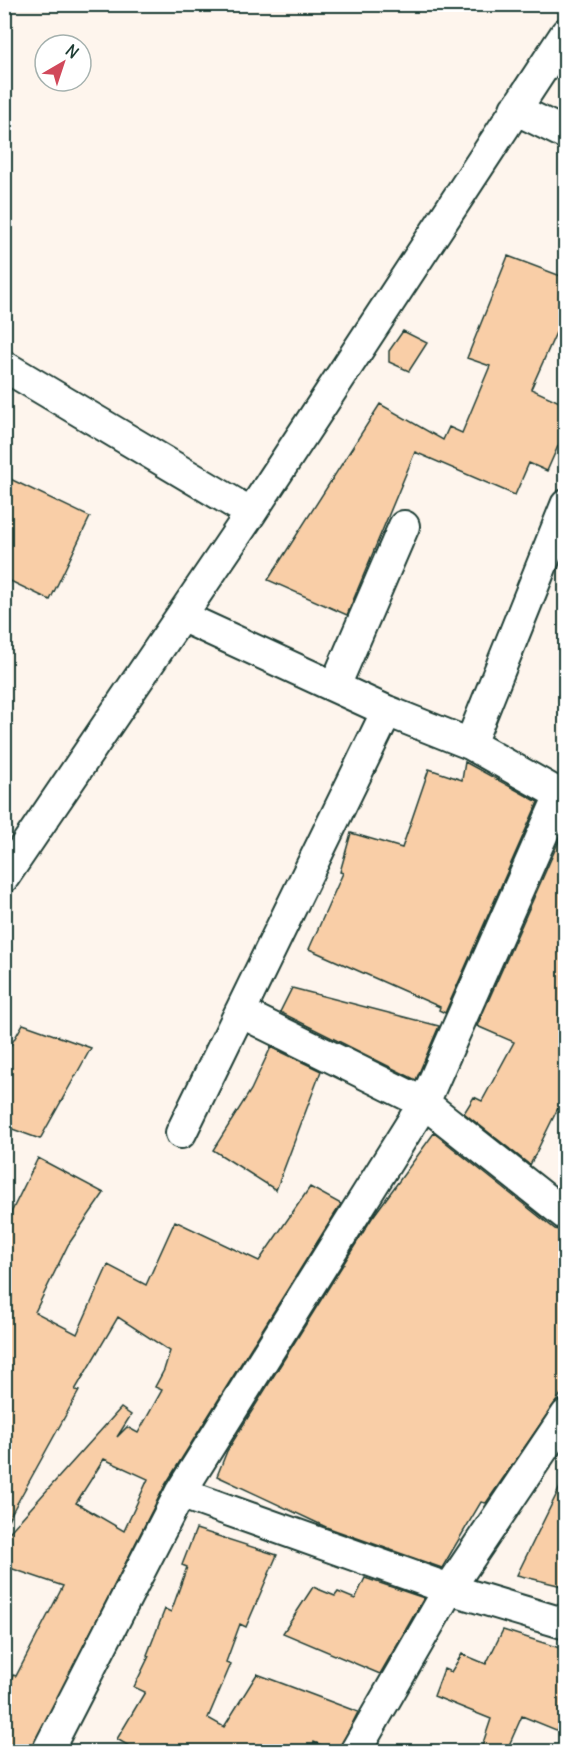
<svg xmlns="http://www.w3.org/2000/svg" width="570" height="1756" viewBox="0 0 570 1756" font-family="Delius,sans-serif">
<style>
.building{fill:#f9cea7;stroke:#1f3d34;stroke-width:1.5;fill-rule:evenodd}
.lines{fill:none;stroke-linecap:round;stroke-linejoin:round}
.street-casing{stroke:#1f3d34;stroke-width:34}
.street{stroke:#fff;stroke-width:30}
</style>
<rect width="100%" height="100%" fill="#fef5ed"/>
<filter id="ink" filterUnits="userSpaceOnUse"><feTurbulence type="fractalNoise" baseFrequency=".0167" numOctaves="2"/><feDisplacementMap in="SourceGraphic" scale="12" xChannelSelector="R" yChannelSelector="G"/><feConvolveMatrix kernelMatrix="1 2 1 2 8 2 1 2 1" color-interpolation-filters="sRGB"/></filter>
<g filter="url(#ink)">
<!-- building -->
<path class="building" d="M508 256 566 278V310L531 389 566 405V428L547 471 529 463 515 495 415 452 347 615 268 580 380 404 443 440 449 427 462 433 490 366 467 358Z
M403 331 427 343 409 371 389 362V351Z
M4 476 90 517 50 600 4 578Z
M465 762 538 802 445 1013 439 1010 440 1007 309 949 343 873 340 872 351 833 402 848 429 769 462 780Z
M566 825V1112L558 1108 530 1165 464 1113 474 1097 482 1101 514 1042 477 1026Z
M292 988 439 1026 416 1080 280 1012Z
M23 1024 91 1048 40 1139 4 1126V1057Z
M271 1047 321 1071 276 1190 213 1150 251 1090Z
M434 1133 555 1229 566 1232V1387L486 1503 481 1502 442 1568 326 1527 217 1476 227 1451 372 1218Z
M38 1158 104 1193 68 1245 35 1312 77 1334 108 1265 146 1285 175 1221 259 1261 310 1187 341 1204 165 1485 30 1752H4V1699L13 1675 16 1676 63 1586 4 1566V1538L121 1408 131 1415 117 1437 127 1427 138 1433 162 1390 155 1387 164 1370 170 1351 118 1317 75 1390 79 1391 4 1527V1227ZM104 1459 148 1479 124 1531 76 1503Z
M566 1475V1587L517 1575Z
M196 1529 277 1555 246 1627 240 1624 226 1662 231 1664 208 1718 224 1727 257 1674 358 1712 338 1752 314 1742 312 1752H139L117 1739 145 1692 134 1687 149 1656 147 1655 165 1609 171 1612 187 1567 182 1565Z
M365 1578 424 1598 380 1674 283 1633 313 1587 335 1596 338 1592 355 1599Z
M503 1630 566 1650V1734L522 1716 506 1752H480L491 1719 434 1696 444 1669 451 1672 462 1654 486 1664Z"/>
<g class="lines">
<defs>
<path id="street" d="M515 109 566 134
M4 366 251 513
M181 616 387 711 470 744 566 798
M335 686 404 526
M470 744 566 505
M4 877 251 513 566 33
M240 1012 424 1103 566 1215
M181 1133 387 711
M180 1493 449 1589 566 1624
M47 1752 180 1493 424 1103 560 795
M355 1752 449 1589 566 1415"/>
</defs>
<!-- street casing -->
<use href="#street" class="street-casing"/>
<!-- street -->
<use href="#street" class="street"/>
</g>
</g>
<!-- margin -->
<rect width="570" height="1756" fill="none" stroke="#fff" stroke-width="24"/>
<rect x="12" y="12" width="546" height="1732" fill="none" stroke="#1f3d34" stroke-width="2" filter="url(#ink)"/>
<!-- north arrow -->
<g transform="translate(63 63) rotate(39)"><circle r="28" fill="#ffffff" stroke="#a5b1ae" stroke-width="1.5"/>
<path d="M0-4.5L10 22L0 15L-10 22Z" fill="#d1495b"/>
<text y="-9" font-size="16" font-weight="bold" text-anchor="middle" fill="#1f3d34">N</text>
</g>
</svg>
